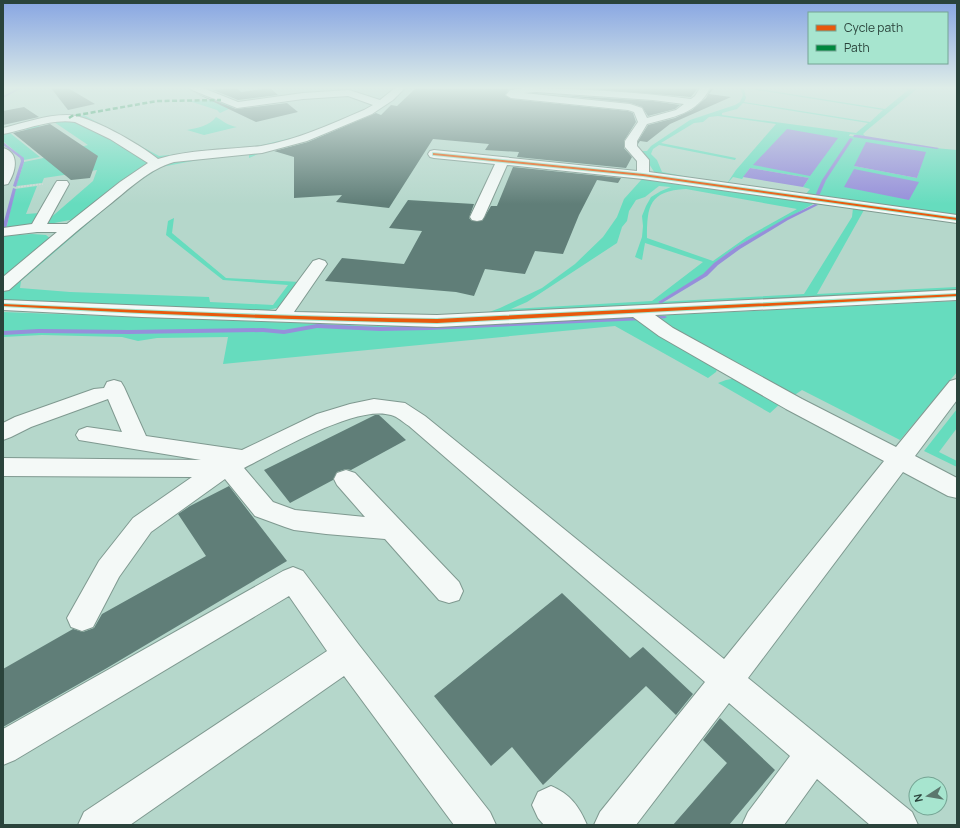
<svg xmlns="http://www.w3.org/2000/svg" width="960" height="828" viewBox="0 0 960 828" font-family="Manrope,sans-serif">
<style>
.green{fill:#66dcbe;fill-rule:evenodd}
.water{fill:#968fda}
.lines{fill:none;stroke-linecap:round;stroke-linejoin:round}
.stream{fill:#968fda;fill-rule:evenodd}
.building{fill:#607e78}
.minor-casing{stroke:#7f9990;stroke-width:2}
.path{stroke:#ced8d4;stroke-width:1.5;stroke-dasharray:2 1;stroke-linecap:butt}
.minor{fill:#f4f9f7;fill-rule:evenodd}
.quiet{stroke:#00873e;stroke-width:2.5;stroke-dasharray:5 2.5;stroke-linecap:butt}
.cycleway-casing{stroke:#a7e5cf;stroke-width:2}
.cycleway{fill:#e8590c;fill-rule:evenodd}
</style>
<rect width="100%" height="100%" fill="#b5d7cb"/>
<!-- green -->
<path class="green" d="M740 88H752L885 109 908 90 898 88H918L866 131 863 134 865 136 850 134 849 136 860 137 924 147 957 150 956 165 957 172V215L805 195 810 189 803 187 809 178 750 168 742 179 733 177 726 185 736 170 776 124 718 116 709 117 703 122 694 123 661 143 736 158 735 160 659 145 653 149 651 154 657 160 662 172 704 180 656 175 641 151H647L651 146 690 120 735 105 740 102 743 95ZM744 88 883 110 870 122 744 102 746 98ZM743 103 868 123 856 133 722 115V113L737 109ZM925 152 917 178 854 166Z
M217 100 233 107 220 113 217 110 189 101Z
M84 115 159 156 254 147 316 132 268 146 156 160 75 117Z
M216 117C223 121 229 126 237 127L204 135 187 130C196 128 210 126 216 117Z
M67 121 78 122 144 158 147 164 75 219 49 224 46 223 48 220 93 181 97 170 44 178 42 183 16 186 24 162 58 155 24 128 37 125 73 149 88 145 54 122Z
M3 133H10L40 157 24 160 23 158 3 141Z
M254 153 258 154 249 158V154L214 157 161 167 135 184 107 207 21 281 20 288 70 292 209 297 210 302 273 305 288 285 223 280 166 235 168 221 174 218 172 233 226 278 300 282 280 307 265 311 3 300V293L9 286 138 179 171 161Z
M642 179 687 184 864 210 817 294 957 287V291L481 315 500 308 542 288 575 264 603 237 617 217 624 199ZM659 186 671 187 661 191 651 197 646 206 642 216 643 226 642 237 635 257 642 260 645 243 703 262 652 301 511 309 527 302 617 243 622 227 627 221 629 211 636 200 645 197ZM686 189 797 209 747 237 713 261 647 238C647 206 649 191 686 189ZM813 204 853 208 852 217 804 294 658 302 704 275 715 263 736 247Z
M37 186 26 214 40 213 34 224 6 230 15 189Z
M32 234 46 235 51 239 3 278V242L4 236Z
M957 301V372L900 440 802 390 790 398 650 316Z
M3 312 377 326H417L632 316 639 318 429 328H380L317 326 292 331 263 330 128 331 39 330 3 332Z
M640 319 718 367 716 372 708 378 615 326 223 364 228 337 157 338 138 341 122 337 42 335 3 337V334L17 332 128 333 263 331 284 332 317 327 379 329H429Z
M736 378 781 403 770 413 718 383 726 380Z
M957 409V428L939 452 957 461V467L924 451Z"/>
<!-- water -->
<path class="water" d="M787 129 838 138 810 176 753 165Z
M866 142 926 152 917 178 854 166Z
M750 168 809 178 803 187 743 177Z
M854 169 919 182 909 200 844 187Z"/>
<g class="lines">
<!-- stream -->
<path class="stream" d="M19 88H22L3 98V96Z
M854 135H859L939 148 937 149 853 137Z
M850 138 853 139 826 180 819 196 816 197 815 196 822 180Z
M3 142 24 158V162L16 187 13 186 21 161 20 158 3 145Z
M13 188 16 189 6 229 4 230H3V225Z
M815 204 818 205 788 220 740 249 718 265 707 276 662 303H660L658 302 703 274 714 263 736 247 786 218Z
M655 316H665L667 317C665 319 657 319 655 317Z
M642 317 645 319 644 320 429 330 380 331 317 328 284 334 263 332 129 334 39 333 3 335V331L39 329 129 330 263 328 284 330 317 324 380 327 429 326Z"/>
</g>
<!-- building -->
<path class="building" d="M51 88H68L95 104 68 110Z
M231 88H237L241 92 270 88 278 95 238 100 213 90Z
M416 88 509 89 505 95 511 99 628 111 633 113 636 122 624 141V148L632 157 626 168 517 157 519 152 485 150 489 144 433 139 389 208 336 202 342 195 294 198V157L274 151 308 142 376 113 381 115 391 105 397 106Z
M577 88H698L691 97Z
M711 88H714L709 94 731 97 670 124 647 142 640 141 638 144V141L648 125 675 118 692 110 706 98Z
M195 93 236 109 287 103 298 112 256 122Z
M558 95 653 101 680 105 675 109 648 116 642 107 630 103Z
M24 107 39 117 3 125V111Z
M50 124 98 156 90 178 71 180 13 133Z
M513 167 621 178 618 183 597 180 579 215 563 254 535 251 525 274 485 269 474 296 456 292 325 281 342 258 404 264 422 231 389 228 408 200 474 204 469 218 472 221H482L491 206H497Z
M375 415H379L406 440 351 470 346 469 337 472 333 480 290 503 264 470Z
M229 486 287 561 107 668 3 727V669L73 629 83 632 94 628 102 614 206 556 178 514 190 506Z
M562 593 630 658 643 647 693 694 676 715 646 686 543 785 512 747 491 766 434 696Z
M720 718 775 770 729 825H673L727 763 703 740Z"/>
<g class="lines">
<defs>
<path id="minor" d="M190 88H203L238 102 303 93 349 90 380 100 395 88H405L393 100 372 114 307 141 262 153 174 162C149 169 129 189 109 205 75 232 42 261 9 290L3 291V277L57 232H37L3 236V228L32 224 55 184 57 181H67L69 184 47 224H67L120 182 148 163 110 139 75 122C52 118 25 130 3 134V128C24 123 45 115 67 115 90 115 139 144 158 159 191 149 227 150 261 146 297 140 331 124 364 110L373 105 348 96 303 99 237 108 192 90Z
M523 88C579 88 635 92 691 99L695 96 700 88H710C697 114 673 117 647 124L637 141V146L649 160V172L957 215V223L643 179 507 165 484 217 482 220 477 221 472 220 470 217 495 164 434 158 430 157 428 154 430 151 434 150 637 171V161L625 147V141L638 122 634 112 628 110 511 98 506 95 510 90ZM536 92 653 100 684 104 676 110 647 118 642 108 630 104 524 93Z
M3 148C21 153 15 173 8 184L3 185Z
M319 259 325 261 327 264 294 312 437 315 957 290V300L655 315 673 328 802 399 896 447 950 381 957 379V400L915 456 957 478V498L948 496 903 472 748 678 912 812 918 825H870L817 779 784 825H742L748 812 790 756 729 703 636 825H594L600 812 705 682 409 426C404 423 397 416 391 415 357 404 276 452 244 468L273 502 295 510 365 517 337 485 334 479 337 473 346 470 355 473 459 582 463 591 459 600 449 603 439 600 385 539 326 534 294 530 285 527 255 516 225 479 151 532 119 577 93 627 82 631 71 627 67 618 99 561 133 518 192 477 3 476V458L201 460 79 440 76 435 79 430 87 427 122 432 108 399 31 427 11 437 3 440V423L15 417 94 389 104 388 107 382 114 380 121 382 124 387 146 436 242 450 317 414 350 404 374 399 405 403 425 416 724 659 884 461 786 409 659 336 633 317 437 327 142 317 3 310V300L276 311 313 261Z
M293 567 303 571 359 645 490 812 496 825H454L344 676 130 825H78L84 812 327 651 289 596 15 760 3 765V729L283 571Z
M551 786C570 794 579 806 587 825H544L538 818 532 805 538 792Z"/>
</defs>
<!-- minor casing -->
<use href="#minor" class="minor-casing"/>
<!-- path -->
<path class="path" d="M18 187 43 184"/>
<!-- minor -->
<use href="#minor" class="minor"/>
<!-- quiet -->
<path class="quiet" d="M69 118 72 116 157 101 221 100"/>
<defs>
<path id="cycleway" d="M433 153 643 174 957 218V220L643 176 434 155H433Z
M957 294V296L437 323C292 320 148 314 3 306V304C148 311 292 317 437 319Z"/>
</defs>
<!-- cycleway casing -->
<use href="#cycleway" class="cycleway-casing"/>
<!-- cycleway -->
<use href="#cycleway" class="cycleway"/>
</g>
<!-- sky -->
<linearGradient id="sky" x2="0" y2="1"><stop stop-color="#87a5e2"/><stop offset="0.43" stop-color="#deede8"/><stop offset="1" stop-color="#deede8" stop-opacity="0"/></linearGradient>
<rect width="960" height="204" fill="url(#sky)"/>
<!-- border -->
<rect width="960" height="828" fill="none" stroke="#2a433b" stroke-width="8"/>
<!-- legend -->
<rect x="808" y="12" width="140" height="52" fill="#a7e5cf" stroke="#75a494"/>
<rect x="816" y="25" width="20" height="6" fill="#e8590c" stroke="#75a494"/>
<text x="844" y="32" font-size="12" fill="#2a433b">Cycle path</text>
<rect x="816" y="45" width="20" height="6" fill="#00873e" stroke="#75a494"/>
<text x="844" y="52" font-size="12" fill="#2a433b">Path</text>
<!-- north arrow -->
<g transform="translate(928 796) rotate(258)"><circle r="19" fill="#a7e5cf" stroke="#75a494"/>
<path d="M0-3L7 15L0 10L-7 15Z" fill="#5b776d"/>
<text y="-6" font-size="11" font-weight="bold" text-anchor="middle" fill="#2a433b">N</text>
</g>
</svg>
